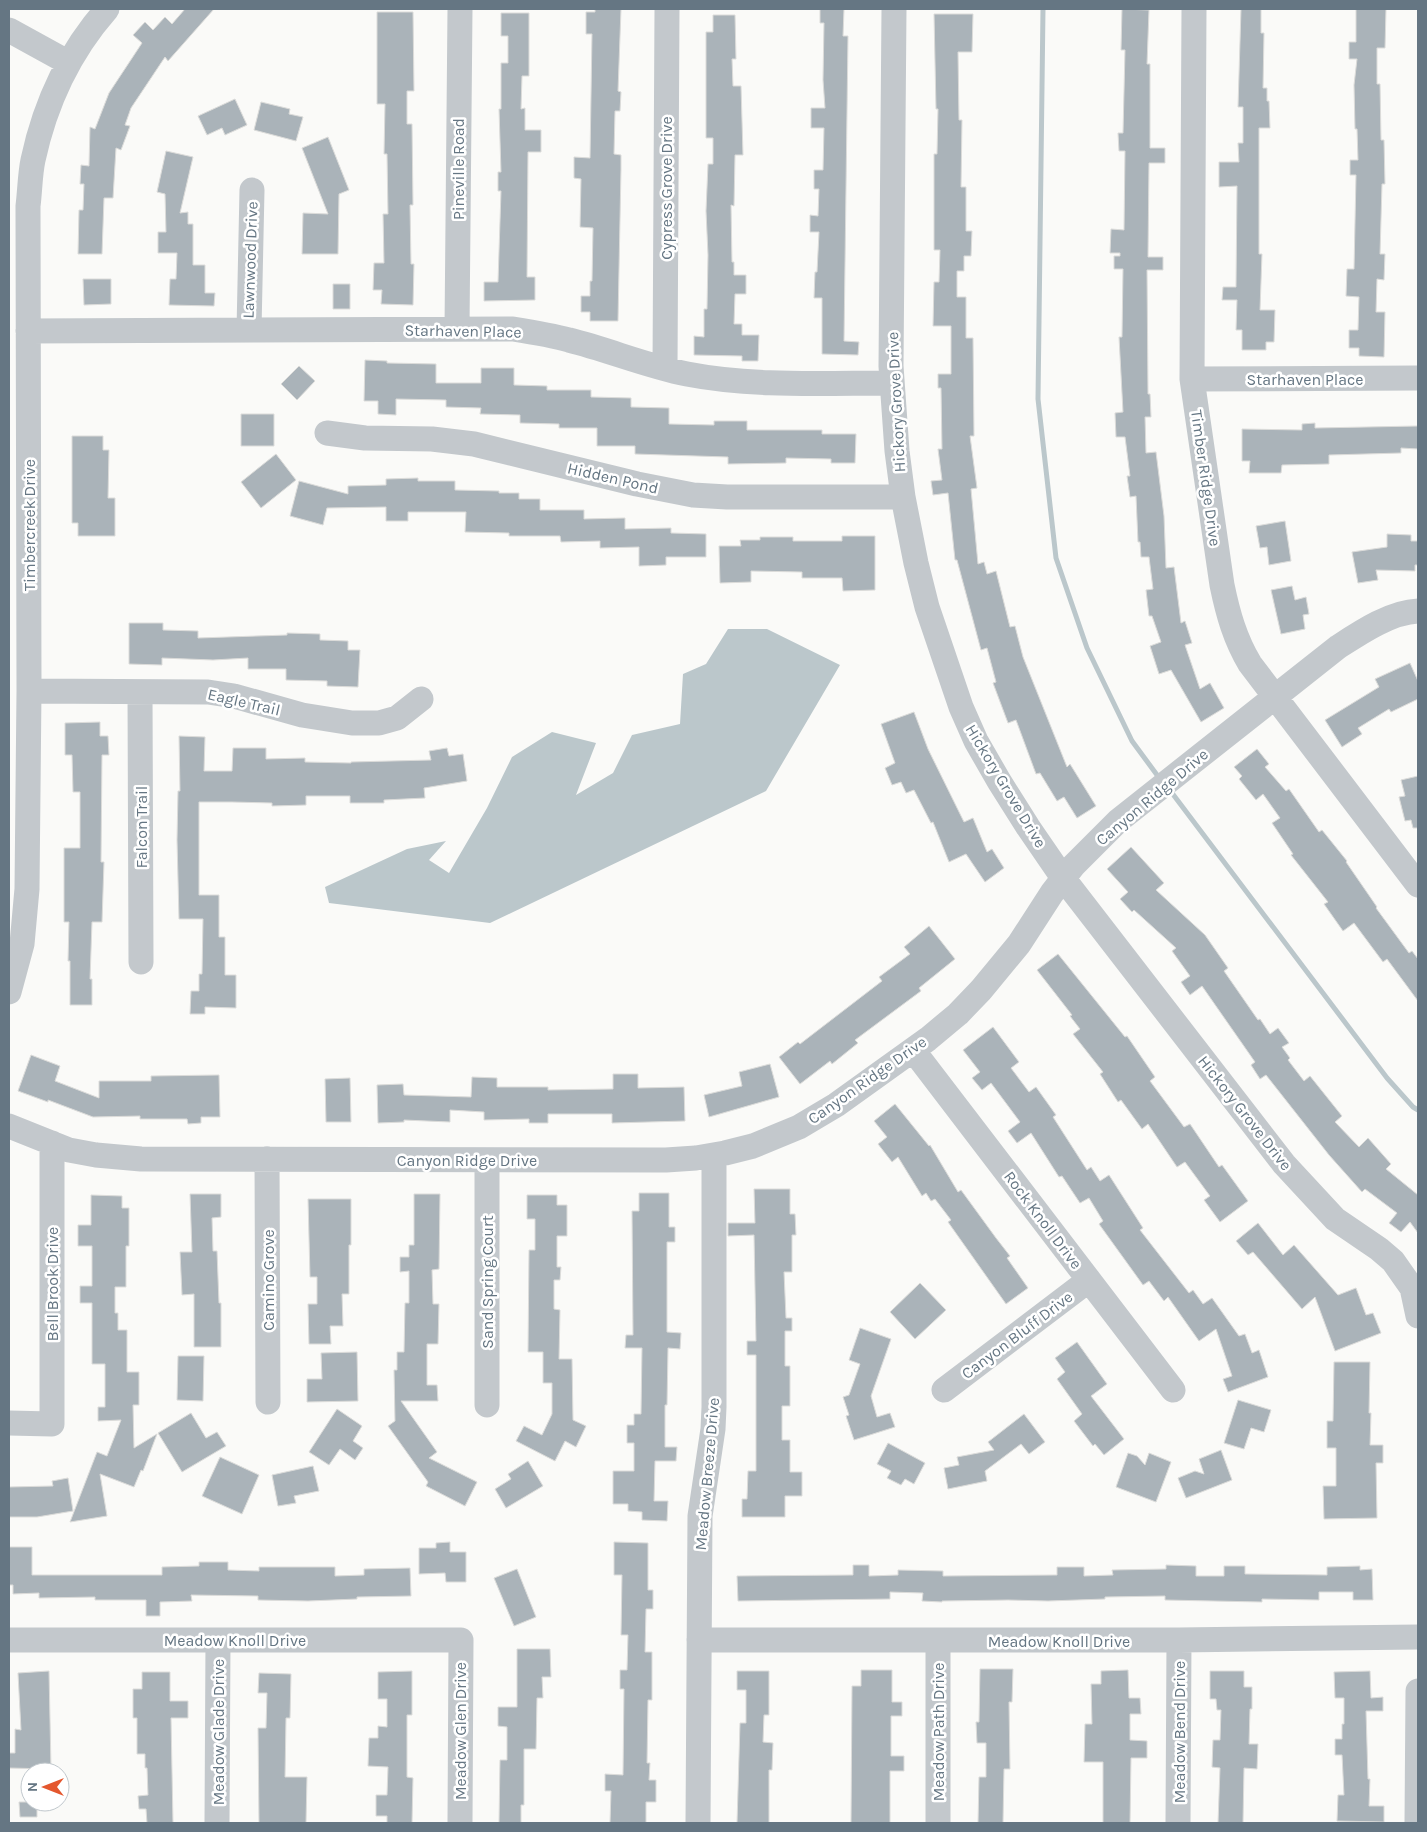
<svg xmlns="http://www.w3.org/2000/svg" width="1427" height="1832" viewBox="0 0 1427 1832" font-family="Karla,sans-serif">
<style>
.water{fill:#bbc7cb}
.lines{fill:none;stroke-linecap:round;stroke-linejoin:round}
.stream{stroke:#bbc7cb;stroke-width:5}
.building{fill:#aab3b9;stroke:#dcdcda}
.minor{stroke:#c3c8cc;stroke-width:25}
.labels{text-anchor:middle;dominant-baseline:central;stroke-width:5;stroke-linejoin:round;paint-order:stroke}
.street-label{font-size:16px;fill:#657683;stroke:#fff}
</style>
<rect width="100%" height="100%" fill="#fafaf8"/>
<!-- water -->
<path class="water" d="M728 629H767L840 665 766 791 490 923 329 903 325 887 407 849 446 841 429 860 449 873 487 808 512 757 552 732 596 743 576 795 613 773 632 735 680 724 683 674 706 664Z"/>
<g class="lines">
<!-- stream -->
<path class="stream" d="M1043 9 1038 399 1056 558 1087 648 1132 741 1160 779
M1169 789 1387 1078 1413 1107 1418 1110"/>
</g>
<!-- building -->
<path class="building" d="M185 9H214L168 61 165 57 131 108 125 125 130 126 121 150 116 148 113 198H104L102 254H78L79 210H83L84 184H80L81 165 89 166 90 127 95 129 109 93 142 43 133 35 145 22 153 30 165 17 172 24Z
M595 9H621L618 91 621 92 620 111H615L614 154 621 155V169L618 321H590V312H581V296H590V281H592L593 228 580 227 581 179 574 178V157L590 158 592 34H586V12H595Z
M820 9H844L843 36H848L844 341 859 342 858 355 822 354V298H814L815 272H817L819 232H810V215L818 216 819 189H814V170H823L824 128H811V108H825L823 80 824 23H820Z
M1122 9 1149 10 1147 64H1150V148H1165V163H1149L1148 257H1163V270H1147L1148 394H1150L1151 417H1145L1146 453 1156 452 1164 516 1166 568 1174 567 1181 623 1185 621 1192 643 1185 645 1200 689 1210 683 1224 708 1201 722 1171 670 1159 674 1150 646 1161 642 1152 616H1149L1146 590 1153 589 1149 557H1141L1140 542H1138L1136 496 1130 497 1127 476H1130L1125 437H1116L1115 413 1123 412 1119 337H1122L1123 269H1114V256H1120V253H1110L1111 229 1124 230 1125 151H1119L1118 133H1123L1125 50H1121Z
M1241 9H1261V33H1264L1263 88H1267V101H1269L1270 128H1259V254H1262L1260 310H1275L1274 342H1266V350H1242V330H1236L1237 300H1222L1223 287H1236L1237 186 1219 187V162H1239L1238 143H1243V107H1238Z
M1356 9H1386L1385 48H1377V84H1380L1381 140H1384L1385 184H1382L1380 254H1385L1384 280 1377 279 1376 312H1385L1384 357 1359 356V348H1349V330H1358L1359 297 1346 296 1347 269H1354L1356 175H1350V160H1358L1357 129H1355L1354 85 1357 59H1349V42H1356Z
M377 12H413L414 91H407V124H412L413 205H410L411 264H414L413 305 381 304 382 290H373L374 263H384L383 214H388L387 154H384L385 104H377Z
M501 13H529V76H522L521 109 525 108V130H541V152H528L527 277H535V300L484 301V282H498L501 191H498V172H501L499 109H501V63H508V36H501Z
M934 14H973L972 52H958L959 120H962L961 187H966V231H972L971 256H964V271H957V297H966V338H973L974 436H970L977 488 971 489 978 564 984 562 987 574 996 571 1010 627 1015 626 1023 657 1067 767 1070 764 1096 806 1077 818 1064 797 1057 801 1040 773 1036 774 1016 720 1008 723 993 683 996 682 987 648 981 650 957 560H955L948 493 933 495 931 481 942 480 938 449H942L941 388H938V374H951V326H933L934 282H939L940 250H934V154H937L938 109H936Z
M713 15H735L736 59H732L733 86H741L743 155H735L734 206 731 205 732 262H734V275H746V294H735L734 324H742V335H759L758 361H742V356L694 355V336L704 337V309H707L708 255 706 211 708 164H713V138H706V32H713Z
M235 99 247 125 225 135 222 128 207 135 198 116Z
M261 102 290 109 289 114 303 117 296 141 254 130Z
M328 137 349 190 339 194 338 254H302L303 213 328 214 302 148Z
M166 151 193 157 180 213 188 212V224H193V265H205V293H215L214 306 169 305 170 279H176L177 253H158V232H166L165 194 157 192Z
M83 279H111V304L84 305Z
M333 284H350V309H333Z
M365 360 387 361V363L436 364V383H481V368H514V385L547 386V390H591V397L631 398V407L669 408V424L714 425V421H747V430H822V434H856L855 463H831V459L786 458V463L728 464V457L635 454V446H597V428H559V424L520 423V415L480 414 481 408 446 407V400L396 399V415L378 414V401H364Z
M299 366 315 381 297 400 281 384Z
M241 414H274V446H241Z
M1315 423V428L1418 426V449L1401 448V453L1329 455V464L1282 465 1281 473H1249L1250 461H1242V429L1302 430V424Z
M72 436H103V450H109L108 498H115V536H78V523H72Z
M276 454 296 480 261 508 241 482Z
M418 478V481H455V490L499 491V493H519V499H540V510H584V519L625 518V529L671 528V533L706 534V557H666V565L639 566V547L600 548V541L561 542 560 536H509V533L465 532 466 512H408V521H386V507L327 508 323 525 290 516 299 481 348 494V486L386 485V479Z
M1285 521 1291 561 1269 565 1267 547 1260 548 1256 526Z
M1387 534 1411 535V541H1418V565H1415V571L1376 570 1378 580 1358 583 1352 552 1387 547Z
M842 536H875V590L843 591 842 578H802V572L751 571V582L720 583 719 546H741L740 540H760V537H793V541H842Z
M1292 586 1295 600 1306 597 1309 614 1303 615 1305 629 1281 634 1271 590Z
M129 623H163V630L198 631V638L287 635V633L320 634V640L348 641V650H360L358 687 327 686V681L286 680V669H248V658L213 660 162 658V665L129 664Z
M1410 663 1418 681V699L1391 712 1389 709 1358 728 1362 734 1342 747 1325 720 1379 687 1375 679Z
M914 712 928 749 964 822 973 818 987 852 992 849 1004 868 985 882 966 854 949 862 933 822 931 823 914 790 906 793 901 782 892 785 885 768 895 763 881 724Z
M100 722V736H108L109 755H102L101 862H104L102 922H92L90 979H92V1005H70V961H68L69 922H64V848H80V792H73L72 755H65V723Z
M179 736 205 737 204 771H232L233 748H266V759L305 758V762L351 763V762L431 760 429 751 447 748 449 756 463 754 467 781 424 788 425 798 384 800V803H350V796H306V805L272 806V803L232 802H199V895H219V937H225V975H236V1008L205 1007V1014H190L191 991H199V974H202L203 919H179L177 840 178 791H180Z
M1257 749 1269 764 1265 767 1286 791 1289 789 1319 832 1322 830 1347 861 1346 862 1377 907 1376 908 1409 953 1412 951 1418 959V1001L1387 959 1383 962 1354 923 1343 931 1324 904 1328 902 1291 855 1293 854 1272 823 1280 818 1263 794 1256 800 1239 779 1242 776 1234 767Z
M1418 776V828H1413L1411 820 1405 821 1399 797 1405 796 1401 780Z
M1131 847 1164 883 1156 890 1205 935 1228 968 1224 971 1258 1020 1260 1019 1270 1034 1278 1028 1289 1043 1282 1047 1290 1058 1288 1060 1304 1081 1310 1076 1342 1116 1335 1122 1359 1147 1368 1138 1391 1164 1386 1169 1418 1195V1233L1410 1222 1401 1232 1389 1223 1397 1213 1365 1189 1362 1192 1329 1155 1266 1075 1260 1079 1251 1065 1255 1062 1202 986 1190 995 1181 982 1190 976 1172 951 1176 948 1134 910 1132 912 1120 899 1128 892 1107 869Z
M929 926 955 959 919 988 921 991 855 1040 858 1043 832 1064 830 1061 800 1084 779 1057 798 1042 800 1044 882 981 879 977 910 954 904 947Z
M1058 954 1125 1037 1127 1036 1155 1077 1150 1081 1184 1127 1190 1124 1219 1167 1222 1165 1248 1201 1220 1222 1204 1200 1210 1196 1185 1162 1177 1167 1148 1124 1142 1129 1121 1100 1118 1102 1100 1074 1103 1072 1073 1034 1080 1029 1070 1016 1072 1015 1037 970Z
M993 1027 1019 1062 1011 1068 1029 1092 1036 1087 1056 1115 1053 1117 1087 1170 1091 1167 1100 1181 1109 1175 1143 1228 1140 1230 1189 1293 1193 1290 1203 1304 1212 1298 1239 1336 1245 1334 1252 1353 1259 1350 1268 1377 1228 1392 1223 1379 1232 1376 1216 1329 1199 1341 1168 1297 1164 1301 1149 1281 1143 1285 1099 1224 1103 1221 1089 1198 1080 1203 1062 1176 1059 1177 1031 1133 1017 1143 1008 1131 1020 1122 991 1083 982 1090 972 1078 980 1072 963 1050Z
M31 1055 60 1066 55 1081 99 1098V1081H151V1076L219 1075 220 1117H201V1123L188 1124 187 1119H140V1116L93 1117 48 1100V1102L18 1091Z
M770 1064 779 1097 709 1117 704 1095 742 1086 739 1072Z
M613 1074H638V1088L684 1087 685 1121 612 1123V1114H548V1123H529V1119L484 1120V1112L450 1110V1122L404 1120V1122L378 1123 377 1085 403 1084 404 1095 471 1097 472 1077 497 1078V1087H548V1090L613 1089Z
M350 1078 351 1122H326L325 1079Z
M895 1104 929 1146 930 1145 958 1192 961 1190 996 1238 1010 1256 1007 1258 1028 1288 1006 1304 948 1222 951 1220 935 1199 931 1201 926 1193 922 1196 898 1157 892 1162 878 1144 887 1137 874 1121Z
M754 1189H790V1214H795L796 1235H792V1272H784L786 1318H792V1331H785V1366H790V1406H782V1440H790V1472H802V1496H785V1517H742V1499H747L748 1471H756V1355H747V1341H756L754 1235 728 1236V1223H755Z
M639 1193H669V1227H675V1242H667V1332L681 1333 680 1349 668 1348 667 1405H665V1447H677L676 1461H655L654 1501H668L667 1521 642 1520V1512L628 1511V1504H613V1471H634V1443H627V1425H634V1414H641L642 1348H625L626 1335H633L632 1211H639Z
M190 1194H221V1217L212 1218 213 1251H217L219 1303H221V1347H194V1294L182 1295 180 1252H192Z
M414 1194H440L439 1269 432 1270 433 1304H439L438 1344H427V1385H437L438 1401H401L437 1452 429 1458 477 1482 465 1506 426 1486 428 1482 388 1426 395 1421 394 1370H397V1352H404L405 1303H409V1271L400 1272V1257H409V1245H414Z
M91 1195 122 1196V1208H129V1246H126V1287H115V1313H118V1330H127V1372H139V1405H133L134 1448 157 1434 143 1471 141 1470 134 1487 100 1474 107 1516 70 1522 97 1452 107 1456 121 1420 98 1421V1407H105V1364H92V1303H80V1286H92V1246H78V1225H91Z
M527 1195H557V1205H567V1236H557V1267H561L560 1280H554V1309L560 1310 559 1359H572L573 1420 586 1426 576 1447 565 1441 555 1461 516 1441 524 1426 542 1435 552 1414V1383H543V1352H528L529 1250H535V1219H527Z
M308 1199H351V1245H349V1294H342L343 1326H330L331 1344H309L308 1304H317V1277H310Z
M1258 1223 1283 1255 1294 1245 1338 1295 1356 1288 1366 1315 1373 1313 1381 1333 1335 1351 1315 1297 1302 1309 1253 1252 1248 1255 1236 1241Z
M920 1283 946 1310 915 1339 890 1312Z
M860 1328 891 1339 871 1396 877 1417 890 1413 895 1427 854 1440 846 1416 849 1415 843 1397 849 1395 860 1364 849 1360Z
M1077 1342 1107 1384 1091 1396 1124 1439 1104 1455 1095 1444 1093 1446 1074 1421 1082 1414 1057 1379 1065 1372 1055 1358Z
M357 1352 358 1401 307 1402V1379H322L321 1353Z
M178 1356H204L203 1401 177 1400Z
M1334 1362H1370L1369 1413H1371L1370 1445H1383V1463H1376L1377 1518 1324 1519 1323 1486H1336V1448H1327V1421H1333Z
M1238 1400 1271 1410 1264 1432 1251 1428 1244 1449 1224 1443Z
M337 1409 362 1426 353 1441 363 1448 355 1460 340 1449 329 1465 309 1452Z
M191 1413 206 1438 217 1432 226 1446 182 1472 158 1433Z
M1024 1414 1045 1442 1029 1454 1021 1444 985 1471 987 1481 948 1489 944 1468 959 1465 957 1457 994 1450 988 1442Z
M888 1443 925 1463 914 1484 905 1479 901 1485 887 1478 891 1471 877 1464Z
M1221 1450 1232 1480 1186 1498 1178 1478 1195 1471 1204 1474 1199 1459Z
M1128 1453 1137 1456 1145 1465 1149 1453 1171 1462 1156 1502 1116 1487Z
M220 1457 259 1475 242 1514 202 1496Z
M528 1461 543 1486 506 1508 495 1489 511 1479 508 1474Z
M313 1466 319 1491 294 1496 296 1503 278 1506 272 1475Z
M68 1478 73 1511 37 1517H9V1487L53 1486 52 1481Z
M450 1542V1552H466V1582H446L445 1573 419 1574V1548H436V1543Z
M614 1542 648 1543V1590H653V1609H646L645 1652H652V1700H648L647 1763H650L649 1780H656V1802H646V1823H610L611 1791H605V1774L623 1775 624 1689H620V1670H627L628 1635H621L622 1575H614Z
M9 1547H32V1575H162V1567L199 1566V1562H228V1570L259 1571V1567H335V1576L364 1575V1569L410 1568 411 1596 357 1597V1599L308 1601 258 1600V1596L191 1595 192 1601 160 1602V1616H146V1600H95V1597L39 1598V1593L13 1594V1585H9Z
M853 1565H869V1576L898 1575V1570L943 1571V1576L1057 1575V1567H1084V1576L1113 1575 1112 1570 1166 1569V1565L1196 1566V1576H1224V1566H1245V1574L1327 1575V1567L1360 1566V1570L1372 1569 1373 1600H1353V1592H1319V1600L1262 1599V1602L1165 1600V1596L1105 1597V1599L1048 1601 1008 1600 942 1601V1602L922 1601 923 1593 890 1592V1599L738 1601 737 1576 853 1575Z
M517 1569 536 1617 514 1626 494 1578Z
M517 1649H550L551 1677H542L543 1698H537L536 1749H524V1805H521V1823H499L500 1760H507V1727L498 1726V1707H517Z
M980 1669H1013L1012 1702H1009L1010 1769H1004L1003 1823H978L979 1777H986V1743H977L976 1722H979Z
M861 1670H892V1702H902V1716H891V1756H904V1771H890V1823H851L852 1686H861Z
M1128 1670 1129 1698H1140L1141 1714H1130V1740L1147 1741V1758H1131L1130 1823H1103V1762H1084L1085 1724H1092L1091 1684H1101V1671Z
M49 1671 51 1769 9 1768V1753H15V1729L21 1730 18 1673Z
M412 1671V1715H407V1777L413 1778 412 1823H387V1816H376V1795H387L388 1767 368 1766 369 1738H378V1726L387 1727V1699H378V1672Z
M737 1671H769V1715H764L763 1742 773 1743 772 1770H769V1823H737L740 1723H746V1690H737Z
M1210 1671H1244V1687H1252V1709H1250L1249 1744H1258L1257 1769 1244 1768 1243 1823H1218L1220 1768 1212 1767 1213 1740H1220L1221 1710H1217L1216 1699H1210Z
M1370 1671 1371 1698 1383 1697V1711H1366L1368 1779H1370L1369 1806H1384V1822L1337 1821 1338 1795H1344L1342 1755H1335V1739H1342V1724H1344V1698H1335L1334 1672Z
M142 1672H170V1701H188V1718H171L173 1823H147L146 1809H139L138 1796 148 1795 147 1768H145V1754H137V1718H133V1689H142Z
M259 1673 291 1674 290 1718H286L285 1777H307L306 1823H259L258 1728H266L267 1693H258Z
M19 1802H37V1817H20Z"/>
<g class="lines">
<!-- minor -->
<path class="minor" d="M894 9 891 366 897 451 903 497 916 563 927 607 961 707 976 741 999 781 1028 827 1063 878 1284 1164 1335 1219 1379 1249 1393 1261 1412 1288 1418 1316
M1194 9 1192 379 1222 585C1228 614 1235 639 1250 664L1418 885
M9 30 69 63
M457 329 460 9
M249 330 252 190
M28 331 513 329C532 332 551 335 569 340 609 350 647 366 687 374 754 387 824 383 892 383
M665 368 667 9
M1192 379 1418 378
M327 433 365 438 432 439 474 444 637 484 693 495 727 497H903
M29 691 208 692 234 696 302 715 352 723H379L397 718 421 699
M140 692 141 962
M9 992 22 944 27 889 29 691 28 206C30 190 30 174 33 160 45 104 70 51 107 9
M913 1050 1173 1390
M9 1126 69 1150 96 1155 141 1159 666 1160 696 1158 725 1153 753 1146 799 1127 836 1105 928 1039 958 1014 981 990 1019 944 1052 893 1073 866 1118 821 1338 647C1361 632 1391 612 1418 611
M267 1159 268 1402
M944 1390 1089 1280
M487 1405V1160
M9 1423 52 1424V1143
M9 1640H461L460 1823
M699 1640H1179L1418 1637
M938 1641V1823
M217 1823 218 1640
M698 1823 700 1516 713 1429 714 1407V1155
M1178 1823 1179 1640
M1417 1823 1418 1691"/>
</g>
<g class="labels">
<!-- street labels -->
<g class="street-label">
<text transform="translate(458 169) rotate(-90)">Pineville Road</text>
<text transform="translate(666 188) rotate(-90)">Cypress Grove Drive</text>
<text transform="translate(250 260) rotate(-88)">Lawnwood Drive</text>
<text transform="translate(463 331) rotate(1)">Starhaven Place</text>
<text x="1305" y="379">Starhaven Place</text>
<text transform="translate(896 402) rotate(-93)">Hickory Grove Drive</text>
<text transform="translate(613 478) rotate(13)">Hidden Pond</text>
<text transform="translate(1206 478) rotate(82)">Timber Ridge Drive</text>
<text transform="translate(29 525) rotate(-90)">Timbercreek Drive</text>
<text transform="translate(244 702) rotate(13)">Eagle Trail</text>
<text transform="translate(1006 786) rotate(59)">Hickory Grove Drive</text>
<text transform="translate(1152 797) rotate(-40)">Canyon Ridge Drive</text>
<text transform="translate(141 827) rotate(-90)">Falcon Trail</text>
<text transform="translate(867 1080) rotate(-35)">Canyon Ridge Drive</text>
<text transform="translate(1245 1113) rotate(52)">Hickory Grove Drive</text>
<text x="467" y="1160">Canyon Ridge Drive</text>
<text transform="translate(1043 1220) rotate(53)">Rock Knoll Drive</text>
<text transform="translate(268 1280) rotate(-90)">Camino Grove</text>
<text transform="translate(487 1282) rotate(-90)">Sand Spring Court</text>
<text transform="translate(52 1284) rotate(-90)">Bell Brook Drive</text>
<text transform="translate(1017 1335) rotate(-37)">Canyon Bluff Drive</text>
<text transform="translate(707 1474) rotate(-85)">Meadow Breeze Drive</text>
<text x="235" y="1640">Meadow Knoll Drive</text>
<text x="1059" y="1641">Meadow Knoll Drive</text>
<text transform="translate(460 1731) rotate(-90)">Meadow Glen Drive</text>
<text transform="translate(218 1732) rotate(-90)">Meadow Glade Drive</text>
<text transform="translate(938 1732) rotate(-90)">Meadow Path Drive</text>
<text transform="translate(1179 1732) rotate(-90)">Meadow Bend Drive</text>
</g>
</g>
<!-- border -->
<rect width="1427" height="1832" fill="none" stroke="#657683" stroke-width="20"/>
<!-- north arrow -->
<g transform="translate(45 1787) rotate(270)"><circle r="24" fill="#ffffff" stroke="#c1c8cd"/>
<path d="M0-4L9 19L0 12L-9 19Z" fill="#e4572e"/>
<text y="-8" font-size="14" font-weight="bold" text-anchor="middle" fill="#657683">N</text>
</g>
</svg>
